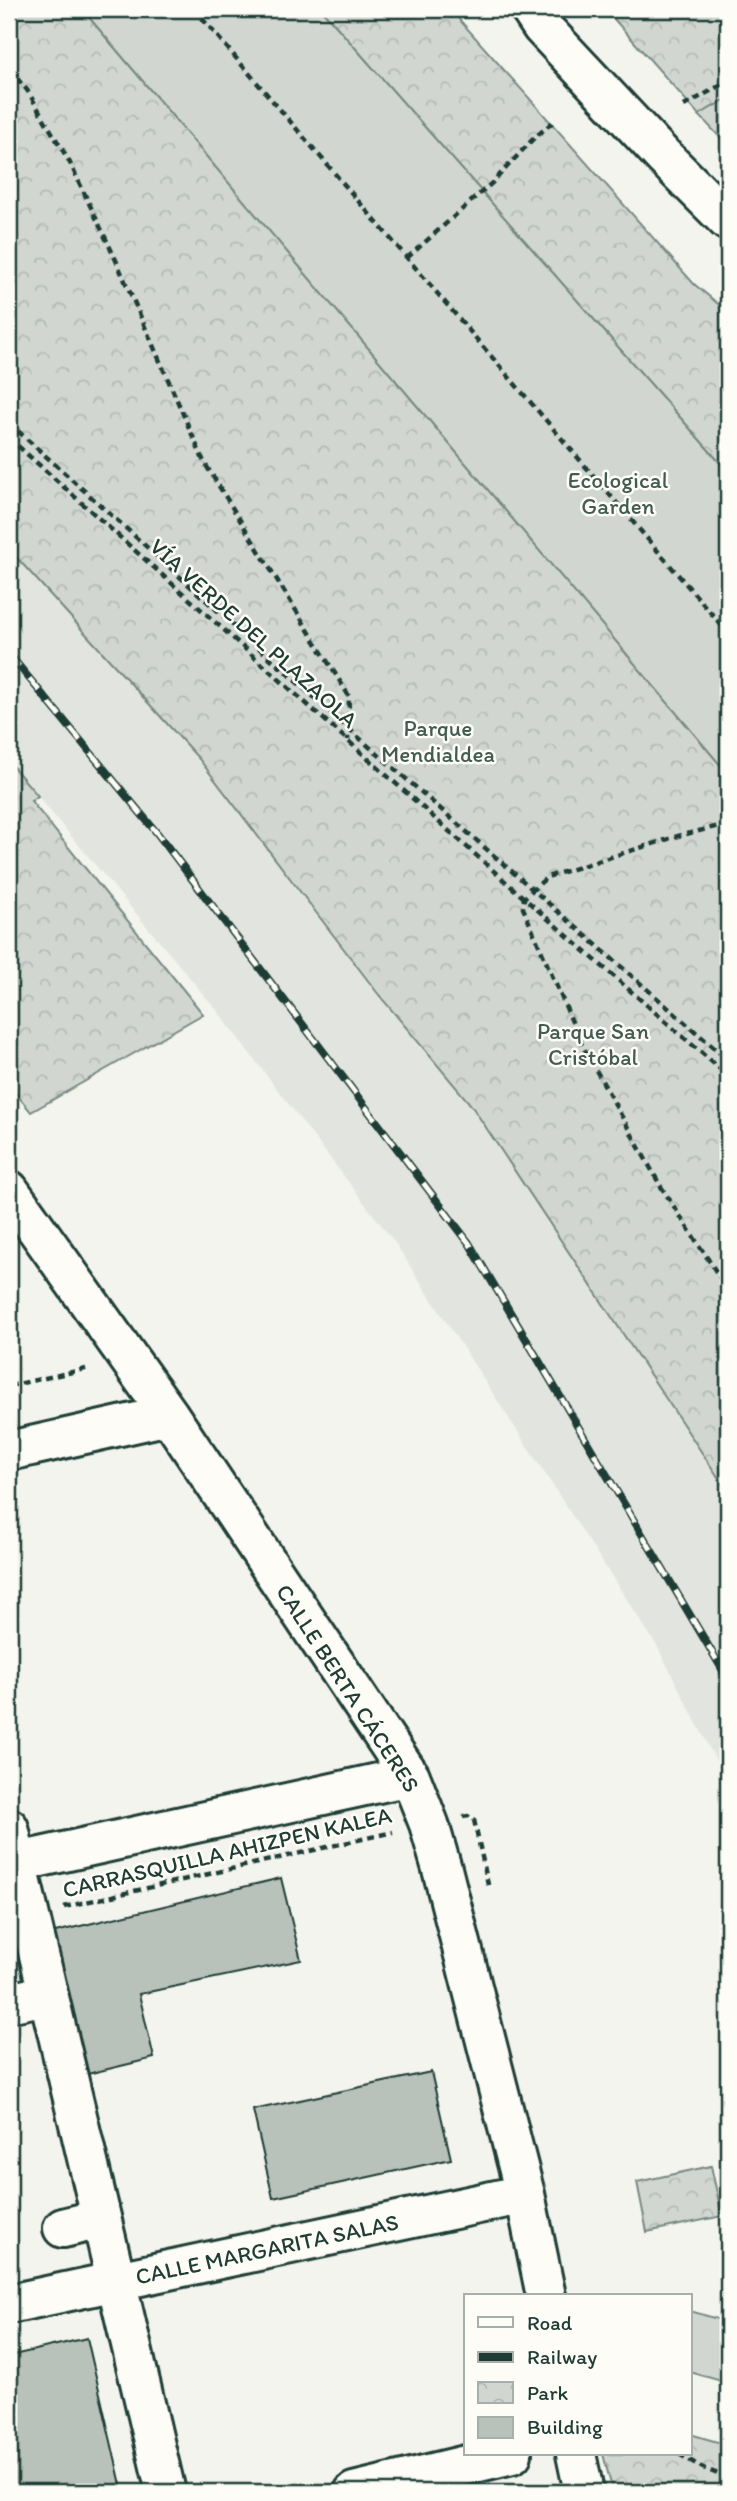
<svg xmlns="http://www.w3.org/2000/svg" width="737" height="2501" viewBox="0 0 737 2501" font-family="Itim,sans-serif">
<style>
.built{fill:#e2e5df}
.park{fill:url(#park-crowns);stroke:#788a82;stroke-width:2}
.garden{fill:#d1d6d1;stroke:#788a82;stroke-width:2}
.building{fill:#b9c1bb;stroke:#1f3d34;stroke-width:2}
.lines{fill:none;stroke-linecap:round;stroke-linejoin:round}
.minor-casing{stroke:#1f3d34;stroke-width:44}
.path{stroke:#1f3d34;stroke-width:4.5;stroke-dasharray:7 5;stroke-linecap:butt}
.minor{stroke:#fdfcf7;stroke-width:38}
.rail-casing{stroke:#1f3d34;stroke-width:8}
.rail{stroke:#fdfcf7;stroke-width:5;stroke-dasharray:16;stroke-linecap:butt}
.labels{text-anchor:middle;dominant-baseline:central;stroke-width:5;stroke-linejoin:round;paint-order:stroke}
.park-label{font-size:23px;fill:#435c53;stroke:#fdfcf7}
.street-label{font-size:23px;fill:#1f3d34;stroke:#fdfcf7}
</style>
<defs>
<pattern id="park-crowns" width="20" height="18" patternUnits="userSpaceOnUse" patternTransform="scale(1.75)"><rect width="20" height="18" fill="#d1d6d1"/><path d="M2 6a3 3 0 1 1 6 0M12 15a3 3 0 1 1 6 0" fill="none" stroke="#b3b9b4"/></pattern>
</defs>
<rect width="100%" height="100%" fill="#f4f4ef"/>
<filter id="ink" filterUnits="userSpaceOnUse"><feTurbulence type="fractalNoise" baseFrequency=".0143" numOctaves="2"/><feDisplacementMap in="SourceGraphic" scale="14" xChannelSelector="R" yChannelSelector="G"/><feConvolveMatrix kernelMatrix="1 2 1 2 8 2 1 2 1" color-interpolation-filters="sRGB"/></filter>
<g filter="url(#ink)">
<!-- built -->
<path class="built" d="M9 549 199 759 471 1105 728 1492V1784L657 1646 395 1243 215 1008 9 762Z"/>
<!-- park -->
<path class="park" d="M9 9H82L728 774V1492L471 1105 379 995 199 759 9 549Z
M321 9H450L694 284 728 312V472Z
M605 9H728V98L699 115Z
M9 762 38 796 31 801 203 1014 31 1112 9 1085Z
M711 2166 722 2216 647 2232 637 2182Z
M690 2434 728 2445V2492H613L603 2454H690Z"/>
<!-- garden -->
<path class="garden" d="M82 9H321L728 472V774Z
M728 98V146L699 115Z
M690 2311 728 2322V2383L690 2372Z"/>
<!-- building -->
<path class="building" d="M281 1878 301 1960 139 1994 154 2058 79 2076 47 1934Z
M431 2072 451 2159 273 2198 253 2110Z
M87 2338 122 2489 106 2492H9V2356Z"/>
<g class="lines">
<defs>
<path id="minor" d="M530 9 542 27 663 156 728 221
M9 1190 169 1415 410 1776 429 1824 442 1869 525 2194 546 2296
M9 1451 169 1415
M9 1828 166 2492
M9 1864 410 1776
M12 2002 47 1995
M63 2228 100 2219
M9 2304 525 2194
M576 2454 584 2492
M354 2492 512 2454"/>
</defs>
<!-- minor casing -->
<use href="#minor" class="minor-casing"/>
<!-- path -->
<path class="path" d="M194 9 728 633
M9 69 27 90 69 161 115 258 204 462 349 696 348 740
M684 106 728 81
M407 258 493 182 533 139 554 121
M9 423 349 729 728 1060
M9 438 524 898 728 1076
M728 824 678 836 547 877 524 898 523 908 582 1045 660 1185 728 1290
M9 1386 90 1368
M463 1817 468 1816 474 1820 489 1889
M64 1907 393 1832
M679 2454 703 2468 728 2478"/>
<!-- minor -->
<use href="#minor" class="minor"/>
<defs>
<path id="rail" d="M9 654 157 833 469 1243 728 1679"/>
</defs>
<!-- rail casing -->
<use href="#rail" class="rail-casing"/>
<!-- rail -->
<use href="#rail" class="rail"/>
</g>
</g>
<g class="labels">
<!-- park labels -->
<g class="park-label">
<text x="618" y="480">Ecological<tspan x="618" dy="26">Garden</tspan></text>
<text x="438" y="728">Parque<tspan x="438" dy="26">Mendialdea</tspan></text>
<text x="593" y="1031">Parque San<tspan x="593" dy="26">Cristóbal</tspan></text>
</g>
<!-- street labels -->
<g class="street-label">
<text transform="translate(254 633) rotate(42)">VÍA VERDE DEL PLAZAOLA</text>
<text transform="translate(348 1688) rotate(57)">CALLE BERTA CÁCERES</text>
<text transform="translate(227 1852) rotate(-13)">CARRASQUILLA AHIZPEN KALEA</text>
<text transform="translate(267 2249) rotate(-12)">CALLE MARGARITA SALAS</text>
</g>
</g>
<!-- margin -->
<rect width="737" height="2501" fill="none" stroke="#fdfcf7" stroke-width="35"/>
<rect x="18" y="18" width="702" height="2466" fill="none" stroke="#1f3d34" stroke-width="2.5" filter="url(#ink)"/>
<!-- legend -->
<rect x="464" y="2294" width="228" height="161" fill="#fdfcf7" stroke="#a4b0a9" stroke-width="2"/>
<rect x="478" y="2317" width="35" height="10" fill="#fdfcf7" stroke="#a4b0a9" stroke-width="2"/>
<text x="527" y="2330" font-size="21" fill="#1f3d34">Road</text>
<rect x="478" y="2352" width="35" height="10" fill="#1f3d34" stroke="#a4b0a9" stroke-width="2"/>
<text x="527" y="2364" font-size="21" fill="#1f3d34">Railway</text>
<rect x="478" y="2382" width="35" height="21" fill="url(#park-crowns)" stroke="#a4b0a9" stroke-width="2"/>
<text x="527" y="2400" font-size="21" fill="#1f3d34">Park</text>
<rect x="478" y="2417" width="35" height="21" fill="#b9c1bb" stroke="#a4b0a9" stroke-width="2"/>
<text x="527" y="2434" font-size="21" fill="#1f3d34">Building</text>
</svg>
